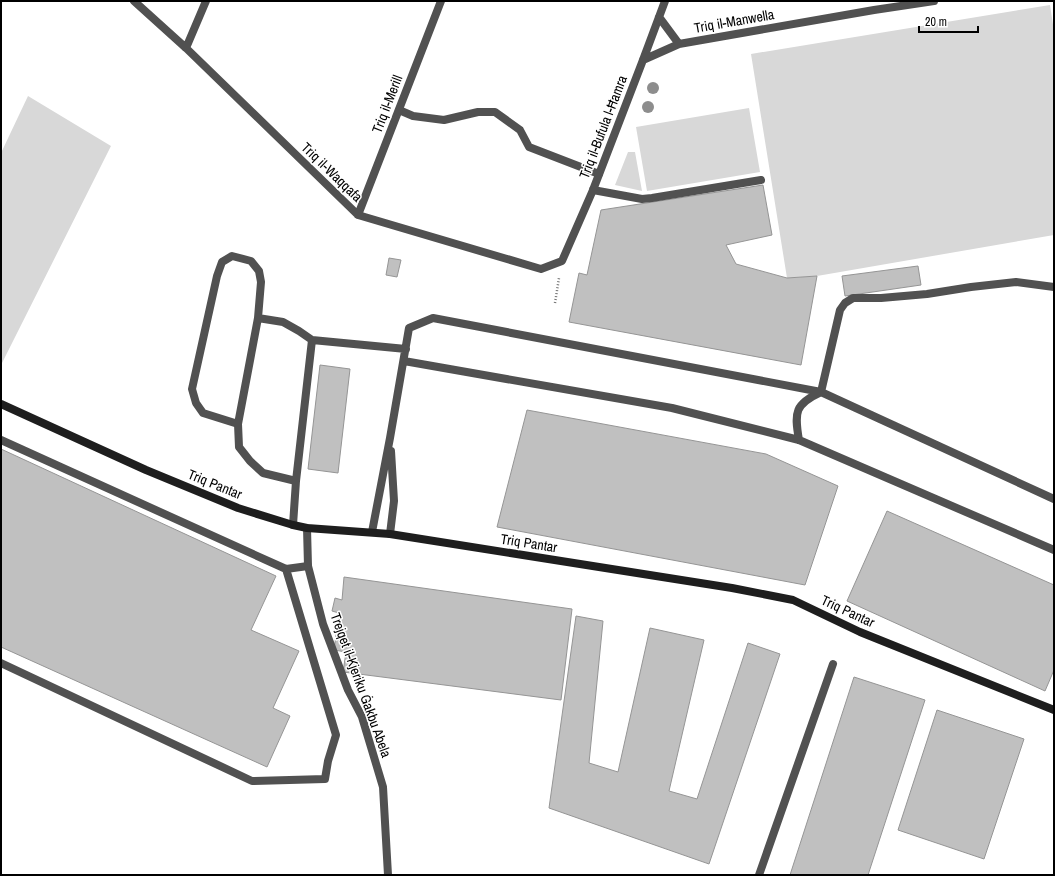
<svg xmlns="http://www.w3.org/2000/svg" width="1055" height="876" viewBox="0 0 1055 876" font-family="'Archivo Narrow',sans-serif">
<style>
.green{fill:#d8d8d8}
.building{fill:#c0c0c0;stroke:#959595}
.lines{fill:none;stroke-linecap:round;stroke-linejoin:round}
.path{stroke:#737373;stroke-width:2.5;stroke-dasharray:1 2;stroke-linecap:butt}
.service{stroke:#515151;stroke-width:8}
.minor{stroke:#515151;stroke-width:8}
.secondary{stroke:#1e1e1e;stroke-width:8}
.tree{fill:#8d8d8d}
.labels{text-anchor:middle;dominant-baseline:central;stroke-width:3;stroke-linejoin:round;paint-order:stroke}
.street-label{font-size:14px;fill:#000;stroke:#fff}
</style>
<rect width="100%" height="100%" fill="#fff"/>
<!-- green -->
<path class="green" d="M1050 5 1054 31V235L817 276 787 278 751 54Z
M28 96 111 146 1 365V153Z
M749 108 760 172 647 191 636 127Z
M628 152H635L642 191 615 185Z"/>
<!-- building -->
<path class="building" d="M763 185 772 235 726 245 736 264 787 278 817 276 801 365 569 322 579 273 587 275 601 210Z
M389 258 401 260 397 277 386 275Z
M918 266 921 285 845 296 842 276Z
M320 365 350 369 338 473 308 469Z
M527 410 766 454 838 486 805 585 497 527Z
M1 449 276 576 251 630 299 651 273 708 290 716 267 767 1 647Z
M887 511 1054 585V670L1045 691 847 601Z
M344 577 572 609 561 700 343 672 346 652 334 650 339 613 332 611 335 598 342 600Z
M576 616 603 621 589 763 618 772 650 628 704 640 669 791 697 799 748 643 780 654 709 864 549 808Z
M854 677 925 700 868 875H790Z
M937 710 1024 739 984 859 898 830Z"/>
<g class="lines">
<!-- path -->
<path class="path" d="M555 303 559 278"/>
<!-- service -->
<path class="service" d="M399 110 413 116 444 120 478 112H495L520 130 529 147 599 174
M593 190 642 199 652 198 761 180
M404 361 672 408 799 440 1054 550
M238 424 203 413 196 403 192 389 217 276 222 262 232 256 251 261 259 271 261 282 258 318
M1 440 286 569 336 735 328 761 325 779 252 781 1 663
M799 440C794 412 795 404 821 392L840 310 845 303 853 298H881L927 294 971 287 1016 282 1054 287
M296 481 263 473 250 461 239 447 238 424 258 318 283 322 299 331 312 340 406 349
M293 525 296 481 312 340
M372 532 390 438 409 328 433 318 821 392 1054 499
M390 534 394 501 391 451
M286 569 308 566
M759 875 833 664"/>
<!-- minor -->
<path class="minor" d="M134 1 186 48 358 215 541 269 562 261 593 190 643 60 665 1
M659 17 679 44
M186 48 206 1
M643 60 679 44 874 10 934 1
M358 215 441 1
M307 528 308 566 323 624 348 690 362 717 383 787 388 875"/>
<!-- secondary -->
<path class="secondary" d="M1 404 146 470 238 508 293 525 307 528 390 534 732 588 793 600 860 632 1054 710"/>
</g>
<!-- trees -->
<g class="tree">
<circle cx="653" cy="88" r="6"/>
<circle cx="648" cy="107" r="6"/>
</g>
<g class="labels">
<!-- street labels -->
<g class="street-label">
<text transform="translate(734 21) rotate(-10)">Triq il-Manwella</text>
<text transform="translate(387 104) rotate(-69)">Triq il-Merill</text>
<text transform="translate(603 127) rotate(-69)">Triq il-Bufula l-Ħamra</text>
<text transform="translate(332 172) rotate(44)">Triq il-Waqqafa</text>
<text transform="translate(215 484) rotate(22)">Triq Pantar</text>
<text transform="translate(529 543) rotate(9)">Triq Pantar</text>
<text transform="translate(848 611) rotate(25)">Triq Pantar</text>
<text transform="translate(361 685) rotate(70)">Trejqet il-Kjeriku Ġakbu Abela</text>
</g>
</g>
<!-- border -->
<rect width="1055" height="876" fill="none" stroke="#000000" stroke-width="4"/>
<!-- scale -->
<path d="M919 26v6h59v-6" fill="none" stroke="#000000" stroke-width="2"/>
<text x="925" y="26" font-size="12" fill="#000000" stroke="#ffffff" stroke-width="3" paint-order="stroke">20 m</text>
</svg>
